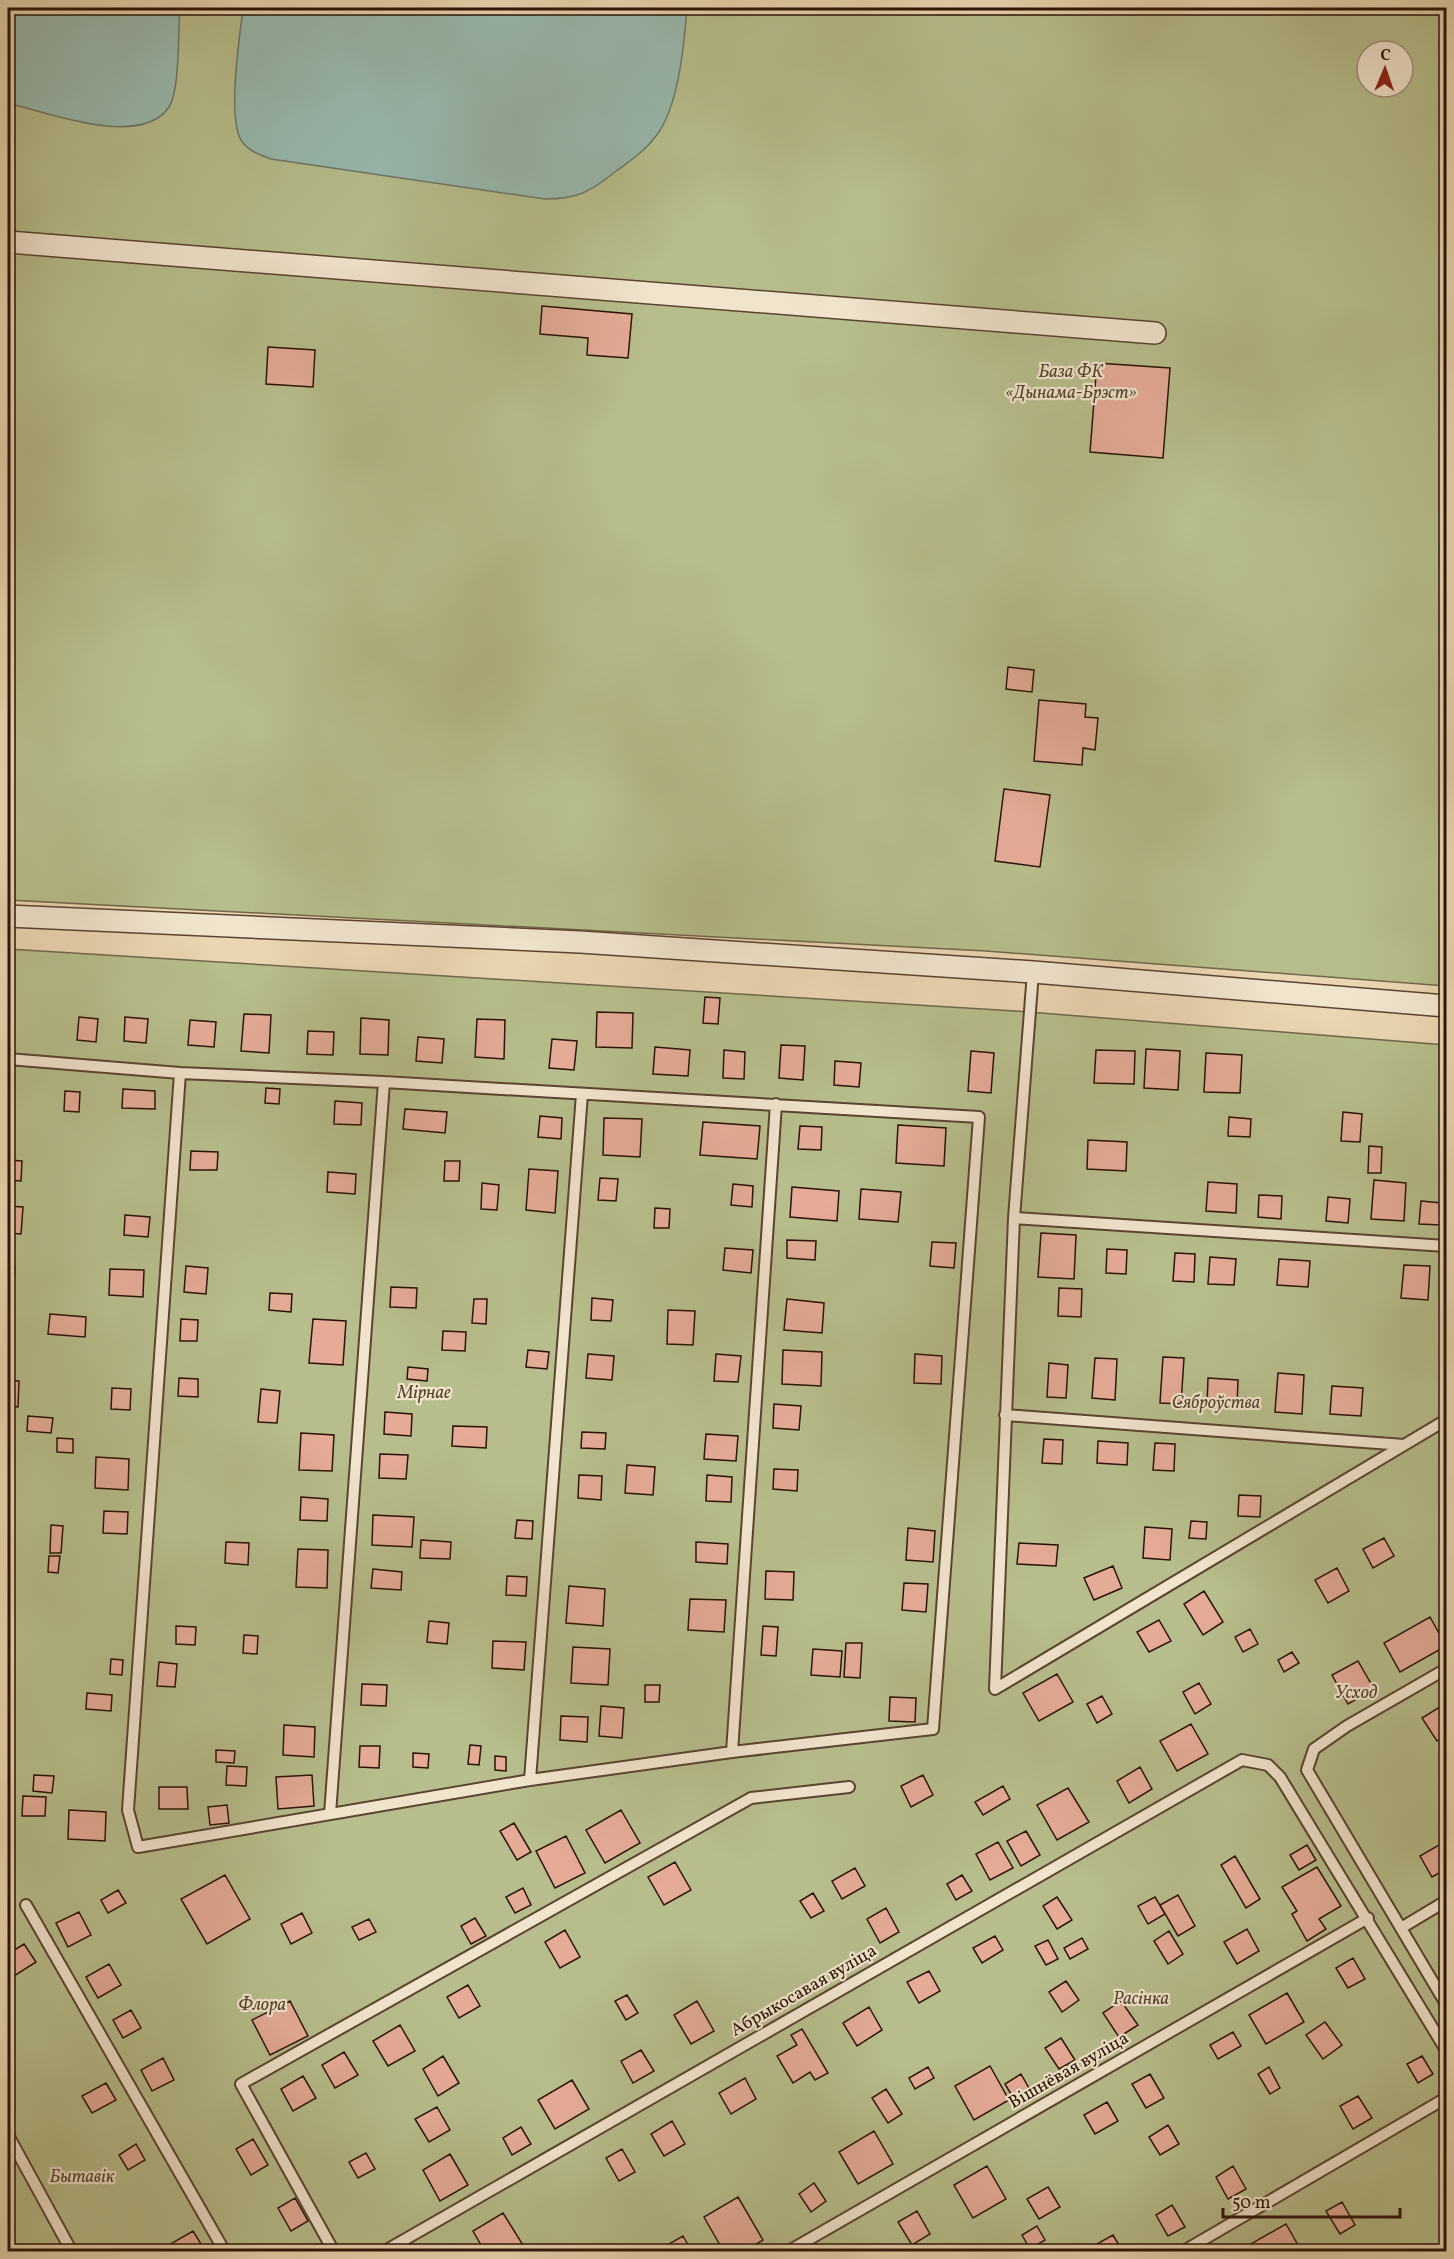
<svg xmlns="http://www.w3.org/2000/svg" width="1454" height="2259" viewBox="0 0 1454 2259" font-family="Vollkorn,serif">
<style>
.green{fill:#b7bd8c;stroke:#706848;stroke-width:1.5;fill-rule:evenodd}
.water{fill:#98b9ae;stroke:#6c776a;stroke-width:1.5}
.building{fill:#e5ab97;stroke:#2a1304;stroke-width:1.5}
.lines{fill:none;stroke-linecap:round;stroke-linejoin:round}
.service-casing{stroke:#5a4430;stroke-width:14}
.minor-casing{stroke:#5a4430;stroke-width:24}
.service{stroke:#f1e4cd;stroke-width:10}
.minor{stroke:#f1e4cd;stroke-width:21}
.labels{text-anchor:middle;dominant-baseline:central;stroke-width:4.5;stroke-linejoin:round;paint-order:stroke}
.park-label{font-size:18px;font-style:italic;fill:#54462d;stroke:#f1e4cd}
.street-label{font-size:18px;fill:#2a1304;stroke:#f1e4cd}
</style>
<rect width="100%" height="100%" fill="#ead6b2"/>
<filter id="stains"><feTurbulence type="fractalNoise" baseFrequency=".00333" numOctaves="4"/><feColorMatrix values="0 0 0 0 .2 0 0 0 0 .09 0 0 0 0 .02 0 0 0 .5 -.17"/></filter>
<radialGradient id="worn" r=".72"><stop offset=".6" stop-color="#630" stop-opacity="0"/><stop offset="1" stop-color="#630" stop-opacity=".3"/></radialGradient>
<!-- green -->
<path class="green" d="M8 8H1446V986L986 951 8 900ZM1367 51H1403V87H1367Z
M8 949 1015 1011 1446 1045V2251H8Z"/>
<!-- water -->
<path class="water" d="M8 8H180C178 29 180 91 169 107 141 149 45 112 8 103Z
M243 8H687C684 45 679 106 656 136 645 151 630 161 615 172 590 192 577 199 545 199L271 159C261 155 250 152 243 143 226 123 240 35 243 8Z"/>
<!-- building -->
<path class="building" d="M542 306 632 314 628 358 587 355 588 338 540 334Z
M268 347 315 350 313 387 266 384Z
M1097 363 1170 368 1163 458 1090 452Z
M1008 667 1034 670 1032 692 1006 689Z
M1039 700 1086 704 1085 717 1098 718 1095 750 1083 748 1082 765 1034 761Z
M1004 789 1050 795 1040 867 995 861Z
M705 997 720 998 718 1024 703 1023Z
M597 1012 633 1013 632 1048 596 1047Z
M244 1014 271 1015 269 1053 241 1051Z
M79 1017 98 1019 96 1042 77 1040Z
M125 1017 148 1019 146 1043 124 1041Z
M361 1018 389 1020 388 1055 360 1054Z
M477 1019 505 1020 504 1059 475 1057Z
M190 1020 216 1022 214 1047 188 1045Z
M308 1031 334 1032 333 1055 307 1054Z
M418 1037 444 1039 442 1063 416 1061Z
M552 1039 577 1041 574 1070 549 1068Z
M781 1045 805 1046 803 1080 779 1078Z
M655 1047 690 1050 688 1076 653 1074Z
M1146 1049 1180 1051 1178 1090 1144 1088Z
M724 1050 745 1052 744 1079 723 1078Z
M1096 1050 1135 1051 1134 1084 1094 1083Z
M971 1051 994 1053 991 1093 968 1091Z
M1206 1053 1242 1055 1240 1093 1204 1092Z
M835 1061 861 1063 859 1087 834 1085Z
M266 1088 280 1089 279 1104 265 1103Z
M123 1089 155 1091V1109L122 1108Z
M65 1091 80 1092 79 1112 64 1111Z
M335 1101 362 1103 361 1125 334 1124Z
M405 1109 447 1112 445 1133 403 1129Z
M1343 1112 1362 1114 1360 1142 1341 1141Z
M540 1116 562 1118 561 1139 538 1137Z
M1229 1117 1251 1119 1250 1137 1228 1136Z
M604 1118 642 1119 640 1157 603 1155Z
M703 1122 760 1126 757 1159 700 1155Z
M898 1125 946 1128 944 1166 896 1163Z
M800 1126 822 1127 821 1150 798 1149Z
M1088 1140 1127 1142 1126 1171 1087 1169Z
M1369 1146 1382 1147 1381 1173H1368Z
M191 1151 218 1152 217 1170H190Z
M8 1160 22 1161 21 1181 8 1180Z
M445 1161H460L459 1181H444Z
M529 1169 558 1171 555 1213 526 1210Z
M328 1172 356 1174 355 1194 327 1192Z
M600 1178 618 1179 616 1201 598 1200Z
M1374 1180 1406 1183 1404 1221 1371 1219Z
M1208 1182 1237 1184 1236 1213 1206 1211Z
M482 1183 499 1185 497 1210 481 1209Z
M733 1184 753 1186 752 1207 731 1205Z
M792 1187 839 1191 837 1221 790 1217Z
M861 1189 901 1192 898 1222 859 1219Z
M1259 1195 1282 1196 1281 1219 1258 1217Z
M1328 1197 1350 1199 1348 1223 1326 1221Z
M1421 1201 1442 1203 1441 1225 1419 1224Z
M8 1206 23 1207 21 1234 8 1233Z
M655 1208 670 1209 669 1228H654Z
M125 1215 150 1217 148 1237 124 1235Z
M1041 1233 1076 1235 1074 1279 1038 1277Z
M787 1240 816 1241 815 1260 787 1258Z
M932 1242 956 1243 954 1268 930 1266Z
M725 1248 753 1250 751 1273 723 1270Z
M1107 1249 1127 1250 1126 1274 1106 1273Z
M1175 1253 1195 1254 1194 1282 1173 1281Z
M1210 1257 1236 1259 1234 1285 1208 1284Z
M1279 1259 1310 1261 1308 1287 1277 1285Z
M1404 1265 1430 1266 1428 1300 1401 1298Z
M186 1266 208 1268 206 1294 184 1292Z
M8 1267H15L14 1285 8 1284Z
M110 1269 144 1270 143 1297 109 1295Z
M391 1287 417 1288 416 1308 390 1307Z
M1059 1288 1082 1289 1081 1317 1058 1316Z
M270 1293 292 1294 291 1312 269 1310Z
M592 1298 613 1300 611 1321 591 1320Z
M474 1299H487L486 1324 472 1323Z
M787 1299 824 1303 822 1333 784 1330Z
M668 1310 695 1311 693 1345 667 1344Z
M50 1314 86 1317 85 1337 48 1334Z
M181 1319 198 1320 197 1341H180Z
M313 1319 346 1321 343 1365 309 1363Z
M443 1331 466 1332 465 1351 442 1350Z
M528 1350 549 1352 547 1369 526 1367Z
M783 1350 822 1352 821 1386 782 1384Z
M588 1354 614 1356 612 1380 586 1378Z
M716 1354 741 1356 738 1382 714 1381Z
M915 1354 942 1356 941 1384 914 1383Z
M1163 1357 1184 1358 1181 1404 1160 1403Z
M1095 1358 1117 1359 1115 1400 1092 1398Z
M1049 1363 1068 1365 1066 1398 1047 1397Z
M408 1367 428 1369 427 1381 407 1379Z
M1278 1373 1304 1375 1302 1414 1275 1412Z
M179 1378 198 1379V1397L178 1396Z
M1208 1378 1238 1380 1237 1407 1207 1405Z
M8 1380 19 1381 18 1407 8 1406Z
M1332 1386 1363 1388 1361 1416 1330 1414Z
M112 1388 131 1389 130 1410 111 1409Z
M261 1389 280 1391 277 1423 258 1422Z
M774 1404 801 1406 799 1430 773 1428Z
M385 1412 412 1414 411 1436 384 1434Z
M28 1416 53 1418 51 1433 27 1431Z
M453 1426 487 1427 486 1448 452 1446Z
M582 1432 606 1433 605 1449 581 1448Z
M301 1433 334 1435 332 1471 299 1470Z
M706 1434 738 1436 736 1461 704 1459Z
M57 1438 73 1439V1453L57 1452Z
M1044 1439 1063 1440 1062 1464 1042 1463Z
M1098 1441 1128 1443 1127 1465 1097 1463Z
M1155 1443 1175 1444 1174 1471 1153 1470Z
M380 1454 408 1455 406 1479 379 1478Z
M96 1457 129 1459 128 1490 95 1488Z
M627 1465 655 1467 653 1495 625 1493Z
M774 1469 798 1470 797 1491 773 1489Z
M579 1475 602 1476 601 1500 578 1498Z
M707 1475 732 1477 731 1502 706 1501Z
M1239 1495 1261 1496 1260 1517 1238 1516Z
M301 1497 328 1499 327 1521 300 1520Z
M104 1511 128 1512 127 1534 103 1533Z
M373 1515 414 1517 412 1547 372 1545Z
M517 1520 533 1521 532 1539 515 1538Z
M1191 1521 1207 1522 1206 1539 1189 1538Z
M51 1525 63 1526 61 1553H50Z
M1145 1527 1172 1529 1170 1560 1143 1558Z
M908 1528 935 1531 933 1562 906 1560Z
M1384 1538 1394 1556 1373 1568 1363 1549Z
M421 1540 451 1542 450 1559 420 1558Z
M226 1542 249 1543 248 1565 225 1563Z
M696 1542 728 1544 727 1564 696 1562Z
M1019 1543 1058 1545 1056 1566 1017 1564Z
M298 1549 328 1550 327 1588 296 1587Z
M49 1556H60L58 1573 48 1572Z
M1113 1566 1122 1588 1094 1600 1084 1578Z
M1337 1568 1349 1591 1328 1603 1315 1580Z
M373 1569 402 1572 401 1590 371 1588Z
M766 1571 794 1572 793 1600 765 1599Z
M507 1576 527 1577 526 1596 506 1595Z
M904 1583 928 1584 926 1612 902 1610Z
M569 1586 605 1589 603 1626 566 1623Z
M1204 1591 1223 1622 1203 1635 1184 1604Z
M690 1599 726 1600 724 1632 688 1630Z
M1430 1617 1446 1646 1400 1672 1384 1643Z
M1159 1620 1171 1641 1149 1652 1137 1632Z
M429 1621 449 1623 447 1644 427 1642Z
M176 1626 196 1627 195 1645 176 1644Z
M763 1626 778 1627 776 1656 761 1655Z
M1250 1629 1258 1644 1243 1652 1235 1637Z
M244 1635 258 1636 257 1654 243 1653Z
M493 1641 526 1642 524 1670 492 1668Z
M846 1643H862L860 1678 844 1677Z
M573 1647 610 1649 608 1685 571 1683Z
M813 1649 842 1651 840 1677 811 1675Z
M1292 1652 1299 1663 1284 1672 1278 1660Z
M111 1659 123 1660 122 1675 110 1674Z
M1358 1661 1374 1689 1348 1704 1332 1675Z
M159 1662 177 1664 175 1687 157 1686Z
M1057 1674 1073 1702 1039 1721 1023 1693Z
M1199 1683 1211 1704 1195 1714 1183 1692Z
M362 1684 387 1685 386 1706 361 1705Z
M645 1685H660L659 1702H645Z
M87 1693 112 1695 111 1711 86 1709Z
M1102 1696 1112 1714 1097 1723 1087 1704Z
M890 1697 916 1698 915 1722 889 1721Z
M1443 1705 1446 1710V1735L1437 1741 1422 1718Z
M601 1706 624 1708 622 1738 599 1736Z
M561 1716 588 1717 587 1742 560 1740Z
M1191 1724 1208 1754 1177 1771 1160 1741Z
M284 1725 315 1727 314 1757 283 1755Z
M470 1745 481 1746 479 1765 468 1764Z
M360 1746H380L379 1768 359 1767Z
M216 1750 235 1751 234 1763 216 1762Z
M413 1753 429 1754 428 1768 413 1767Z
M495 1756 506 1757V1771L495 1770Z
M227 1766 247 1767 246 1786 226 1785Z
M1140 1767 1152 1789 1129 1803 1117 1781Z
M34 1775 54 1776 52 1793 33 1791Z
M312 1775 314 1806 278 1809 276 1777Z
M923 1775 933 1795 911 1807 901 1786Z
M1003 1786 1010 1799 983 1815 975 1802Z
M159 1787H187L188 1809H159Z
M1068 1788 1089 1822 1057 1840 1037 1805Z
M23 1796 46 1797 45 1816H22Z
M227 1805 229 1823 210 1825 208 1807Z
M69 1810 106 1812 105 1841 68 1839Z
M621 1810 640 1843 605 1863 586 1830Z
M514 1823 531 1852 517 1860 500 1831Z
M1026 1831 1040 1855 1021 1866 1007 1841Z
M566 1836 585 1873 555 1888 536 1851Z
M998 1842 1013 1868 990 1880 976 1854Z
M1444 1842 1446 1846V1869L1432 1877 1420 1856Z
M1307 1845 1316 1860 1299 1870 1290 1855Z
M1235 1856 1260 1899 1246 1908 1221 1865Z
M675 1862 691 1890 664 1905 648 1877Z
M1317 1867 1341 1906 1319 1919 1326 1929 1307 1941 1292 1914 1297 1911 1282 1887Z
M855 1868 865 1886 842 1899 832 1881Z
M225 1875 250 1919 207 1944 181 1899Z
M962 1875 972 1891 956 1900 947 1884Z
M523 1888 531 1905 515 1913 506 1897Z
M118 1890 126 1903 108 1913 101 1900Z
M813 1893 824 1911 811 1918 800 1901Z
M1178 1895 1195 1926 1178 1936 1160 1905Z
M1057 1897 1072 1920 1057 1929 1043 1906Z
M1155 1897 1165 1914 1148 1924 1138 1906Z
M886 1908 899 1932 880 1943 867 1919Z
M79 1912 91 1935 68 1947 56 1923Z
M302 1913 312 1933 291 1944 281 1924Z
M475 1918 486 1936 471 1944 461 1926Z
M369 1919 376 1932 359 1940 352 1927Z
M1247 1929 1259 1951 1237 1964 1224 1942Z
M565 1930 580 1957 560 1968 545 1942Z
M1169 1931 1183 1954 1168 1964 1154 1941Z
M995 1936 1003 1950 982 1963 973 1948Z
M1082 1938 1088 1949 1070 1959 1064 1948Z
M1048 1940 1058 1959 1046 1965 1035 1946Z
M24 1944 36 1962 11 1978 8 1972V1954Z
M1353 1958 1365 1979 1348 1988 1336 1968Z
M109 1964 121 1985 98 1998 86 1977Z
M929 1971 940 1991 919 2003 907 1982Z
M1066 1981 1079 2000 1062 2012 1049 1992Z
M468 1985 480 2006 459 2018 447 1997Z
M1287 1993 1304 2022 1266 2044 1249 2015Z
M627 1995 638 2013 626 2020 615 2001Z
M290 2001 308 2036 270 2055 252 2020Z
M697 2001 714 2031 691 2044 674 2015Z
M1121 2001 1138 2025 1119 2037 1103 2013Z
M869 2007 882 2030 857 2046 843 2023Z
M131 2010 141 2028 123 2038 113 2020Z
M1325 2022 1342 2045 1323 2059 1306 2035Z
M400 2025 415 2051 388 2066 373 2041Z
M802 2029 828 2073 815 2080 810 2072 793 2083 777 2056 797 2045 791 2035Z
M1233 2032 1241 2046 1218 2059 1210 2045Z
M1061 2038 1075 2060 1059 2069 1045 2048Z
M641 2050 654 2071 633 2083 621 2061Z
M344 2052 358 2075 335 2088 322 2065Z
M443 2056 459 2083 438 2096 423 2069Z
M1422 2056 1433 2074 1418 2083 1407 2064Z
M163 2058 174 2080 152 2091 141 2070Z
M990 2066 1009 2100 974 2120 955 2086Z
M928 2067 934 2078 915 2089 909 2078Z
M1269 2067 1280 2088 1270 2094 1258 2074Z
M1021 2074 1034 2097 1018 2106 1005 2084Z
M1150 2074 1164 2098 1146 2108 1132 2084Z
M303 2076 316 2098 293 2111 281 2089Z
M745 2078 756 2099 731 2114 719 2093Z
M572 2080 589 2109 555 2129 538 2100Z
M106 2083 116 2100 92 2113 82 2096Z
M886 2089 902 2114 888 2123 872 2098Z
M1358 2096 1372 2118 1353 2129 1340 2106Z
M1107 2102 1118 2121 1095 2134 1084 2115Z
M437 2107 450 2130 429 2142 415 2119Z
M672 2121 685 2144 664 2156 651 2134Z
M1168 2125 1179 2144 1160 2155 1149 2137Z
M521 2127 531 2144 512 2155 503 2138Z
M874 2131 893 2164 858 2184 839 2152Z
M253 2139 268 2165 251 2175 236 2149Z
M136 2144 145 2160 128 2170 119 2155Z
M622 2149 635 2172 619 2181 606 2158Z
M366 2153 375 2169 358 2178 349 2162Z
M450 2154 468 2185 440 2201 423 2170Z
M987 2166 1006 2199 973 2218 954 2185Z
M1233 2166 1246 2189 1228 2199 1216 2177Z
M814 2183 826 2201 811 2212 799 2194Z
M1048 2187 1060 2207 1039 2219 1027 2199Z
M738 2197 763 2240 744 2252H724L704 2217Z
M295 2198 308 2221 291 2231 278 2208Z
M1342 2202 1355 2225 1340 2234 1326 2211Z
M1172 2205 1185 2227 1168 2236 1156 2215Z
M917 2211 930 2234 912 2245 898 2222Z
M503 2213 526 2250 523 2252H485L473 2231Z
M1286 2224 1302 2252H1243L1242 2249Z
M1037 2226 1045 2240 1030 2249 1022 2235Z
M193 2231 206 2252H164L162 2249Z
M1113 2235 1123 2252H1099L1095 2245Z
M683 2236 692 2252H664L662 2248Z"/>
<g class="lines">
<defs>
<path id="service" d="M1033 972 1014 1218 995 1689 1446 1420
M8 1059 180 1073 384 1082 979 1117 933 1729 732 1752 530 1780 138 1847 128 1810 180 1073
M1014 1218 1446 1246
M1005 1415 1404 1445
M1446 1669 1347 1726 1314 1749 1307 1770 1446 2004
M732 1752 776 1104
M530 1780 582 1094
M330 1814 384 1082
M26 1905 225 2252
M1401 1928 1446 1901
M8 2135 72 2252
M334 2252 241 2084 751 1798 849 1787
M383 2252 1242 1760 1268 1765 1280 1777 1446 2050
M787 2252 1368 1918
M1182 2252 1446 2098"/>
<path id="minor" d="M8 242 1155 333
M8 916 580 942 1033 972 1446 1006"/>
</defs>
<!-- service casing -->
<use href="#service" class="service-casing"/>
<!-- minor casing -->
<use href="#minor" class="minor-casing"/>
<!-- service -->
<use href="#service" class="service"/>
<!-- minor -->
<use href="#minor" class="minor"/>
</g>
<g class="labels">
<!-- park labels -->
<g class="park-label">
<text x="1071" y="372">База ФК<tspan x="1071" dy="21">«Дынама-Брэст»</tspan></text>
<text x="424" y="1393">Мірнае</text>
<text x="1216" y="1403">Сяброўства</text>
<text x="1356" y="1693">Усход</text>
<text x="1141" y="1999">Расінка</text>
<text x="262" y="2005">Флора</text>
<text x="82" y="2177">Бытавік</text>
</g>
<!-- street labels -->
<g class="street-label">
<text transform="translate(804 1991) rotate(-30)">Абрыкосавая вуліца</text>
<text transform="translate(1069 2071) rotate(-30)">Вішнёвая вуліца</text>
</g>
</g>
<!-- margin -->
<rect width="1454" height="2259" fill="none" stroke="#ead6b2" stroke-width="30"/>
<rect x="9" y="9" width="1436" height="2241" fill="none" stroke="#2a1304" stroke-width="3"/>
<rect x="15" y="15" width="1424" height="2229" fill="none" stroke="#2a1304" stroke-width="1.5"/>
<!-- north arrow -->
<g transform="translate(1385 69) rotate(2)"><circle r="28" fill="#f1e4cd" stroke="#a1907d" stroke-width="1.5"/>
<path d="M0-4.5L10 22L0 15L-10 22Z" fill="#8f2418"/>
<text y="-9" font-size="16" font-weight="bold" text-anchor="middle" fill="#2a1304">С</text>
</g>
<!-- scale -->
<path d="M1223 2208v9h177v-9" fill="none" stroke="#2a1304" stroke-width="3"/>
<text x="1232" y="2208" font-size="18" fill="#2a1304" stroke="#f1e4cd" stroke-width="4.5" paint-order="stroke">50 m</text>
<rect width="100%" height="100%" filter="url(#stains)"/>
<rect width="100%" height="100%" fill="url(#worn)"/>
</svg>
